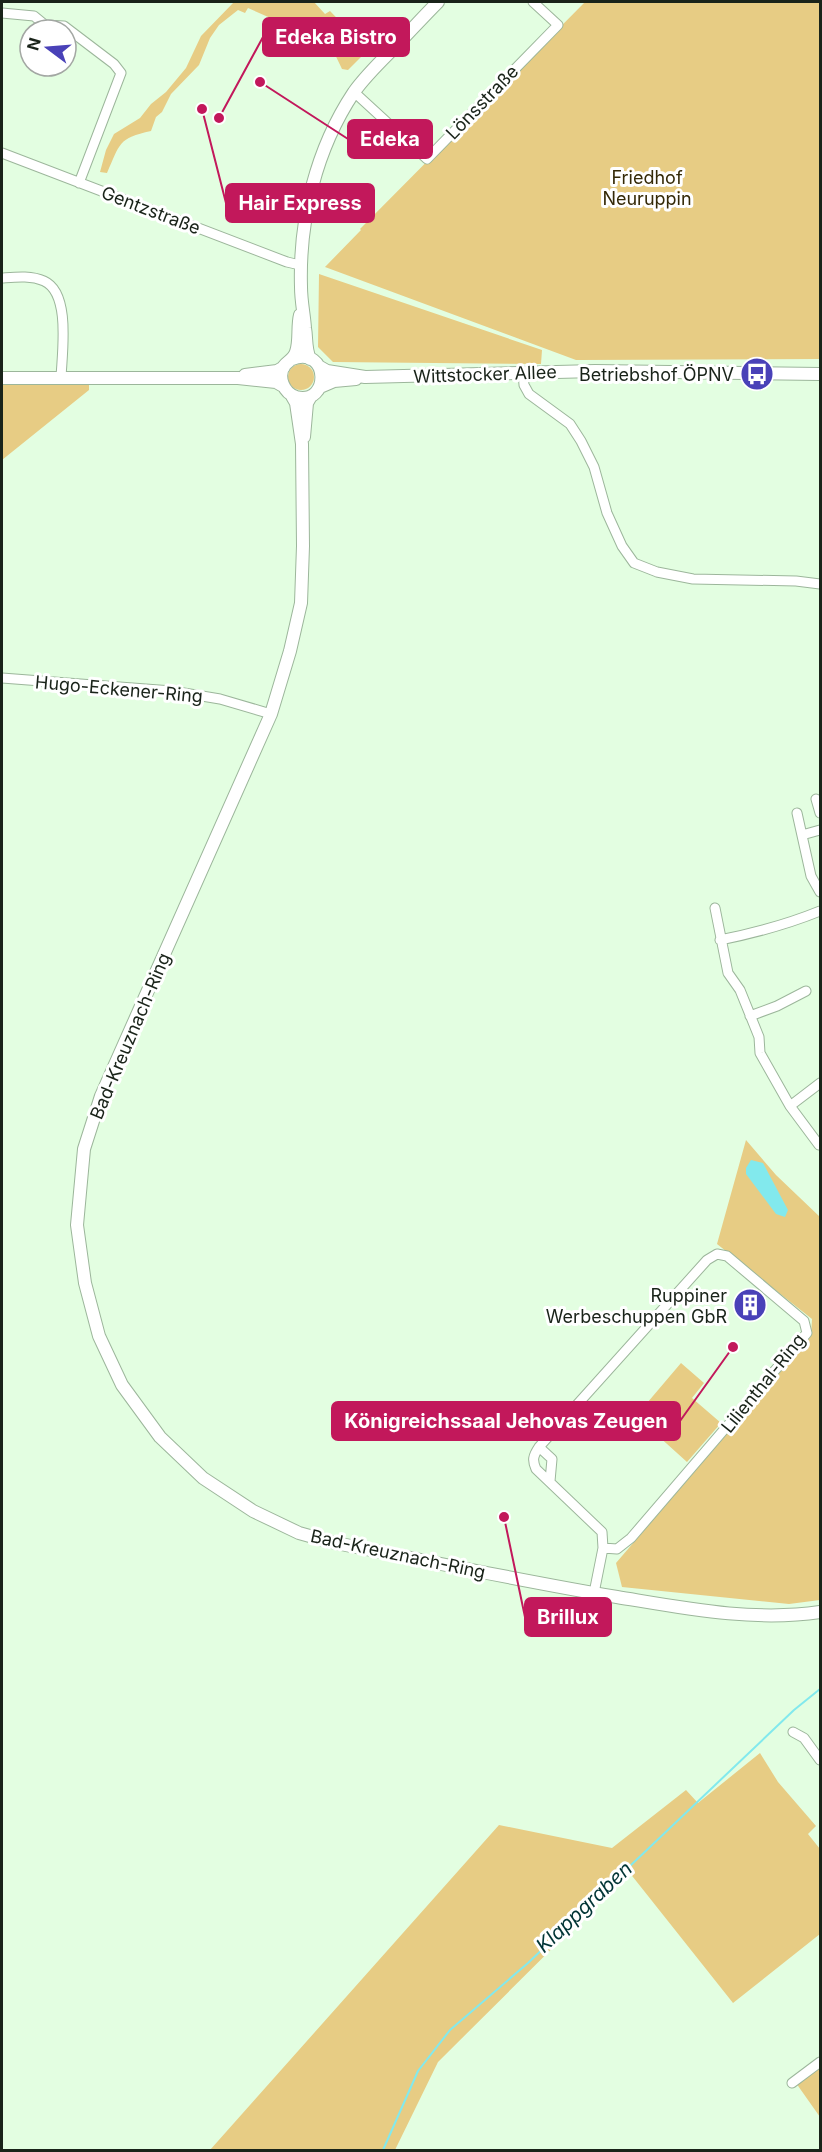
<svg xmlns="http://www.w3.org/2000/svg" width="822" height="2152" viewBox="0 0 822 2152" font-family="Inter,sans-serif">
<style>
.green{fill:#e7cc84}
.water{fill:#82e9ed}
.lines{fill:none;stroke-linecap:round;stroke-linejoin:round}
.stream{stroke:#82e9ed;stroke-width:2}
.street-casing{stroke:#9cb69b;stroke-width:11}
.secondary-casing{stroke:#9cb69b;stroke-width:14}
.street{stroke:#fff;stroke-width:9}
.secondary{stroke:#fff;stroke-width:12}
.labels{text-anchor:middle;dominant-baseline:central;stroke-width:6;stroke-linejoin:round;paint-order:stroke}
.street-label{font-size:18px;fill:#192319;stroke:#fff}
.park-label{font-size:18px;fill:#342907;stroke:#fff}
.poi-label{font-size:18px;fill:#192319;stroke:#fff;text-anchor:end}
.water-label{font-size:20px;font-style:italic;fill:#003435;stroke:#fff}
.leader{fill:none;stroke:#c2185b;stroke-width:2}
.callout-dot{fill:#c2185b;stroke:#fff;stroke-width:2}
.callout{fill:#c2185b;stroke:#c2185b;stroke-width:2}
.callout-label{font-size:20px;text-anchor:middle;font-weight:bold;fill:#fff}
</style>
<rect width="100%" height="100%" fill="#e3fee1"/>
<!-- green -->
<path class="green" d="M234 2H314L325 14 330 11 368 50 348 70 342 69 330 44 248 8 245 13 238 10 219 25 210 38 199 65 171 94 162 112 156 117 151 131C118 138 120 144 107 173L100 172 106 150 114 134 140 118 151 104 166 92 186 68 201 36Z
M585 2H820V359L576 360 325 267 361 230 360 229Z
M319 274 542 350 541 364 333 362 318 347Z
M288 377a13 13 0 1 1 26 0a13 13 0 1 1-26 0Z
M2 382H89V390L2 460Z
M746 1140 776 1175 820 1217V1600L789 1604 622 1587 616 1563 811 1336 812 1319 717 1244Z
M681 1363 704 1383 692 1398 721 1423 687 1462 636 1416Z
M760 1753 778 1782 816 1826 808 1834 820 1849V1934L733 2003 629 1872 438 2062 395 2150H210L499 1825 612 1848 686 1790 698 1803Z
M820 2064V2117L796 2083Z"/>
<!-- water -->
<path class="water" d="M751 1160 763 1163 788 1210 785 1217 776 1214 746 1174V1168Z"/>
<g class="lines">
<!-- stream -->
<path class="stream" d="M383 2150 418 2071 450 2030 528 1963 794 1710 820 1689"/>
<defs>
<path id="street" d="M2 13 34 16 45 25 64 26 114 64 121 73 79 183
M354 92 427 159 558 25 533 2
M2 153 287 262 300 265
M2 278C15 277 31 275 44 281 71 293 62 353 61 378
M523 373 524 385 529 394 570 424 581 441 594 467 607 513 622 546 634 563 657 572 693 579 796 581 820 584
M2 678 172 691 220 699 271 714
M816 799 820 813
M797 813 811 876 820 892
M802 835 820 830
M715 908 728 973 740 990 759 1037 760 1053 790 1106 819 1145
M720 940C755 933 788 924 820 911
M750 1016 777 1006 806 991
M790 1106 820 1083
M539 1447 552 1459 550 1481
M594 1593 603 1548 602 1532 536 1469C532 1460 533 1456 539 1447L707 1260 717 1254 727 1256 804 1321 807 1333 631 1538 617 1549 603 1548
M793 1732 804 1738 820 1760
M792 2083 820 2062"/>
<path id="secondary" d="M292 359C330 345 331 406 296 397 284 393 277 377 284 366 288 361 294 359 296 352 300 341 297 327 300 315
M310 359C305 348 307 339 305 328 304 314 301 301 301 287 299 219 316 149 354 92 364 78 376 66 388 54 405 37 421 19 438 2
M320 367 327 371 365 377 595 371 820 374
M245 375 277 371 284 367
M2 378H238L276 382 283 386
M320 387 334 381 356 379
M292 396 296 403 302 444 303 546 301 603 290 651 271 714 101 1096 84 1149 77 1225 85 1283 99 1336 122 1385 160 1437 203 1478 253 1511 299 1533 331 1542C427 1561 522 1581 617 1597 684 1608 753 1622 820 1612
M304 437 307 403 311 396"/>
</defs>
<!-- street casing -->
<use href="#street" class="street-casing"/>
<!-- secondary casing -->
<use href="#secondary" class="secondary-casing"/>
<!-- street -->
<use href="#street" class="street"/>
<!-- secondary -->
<use href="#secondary" class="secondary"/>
</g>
<!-- icons -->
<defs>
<symbol id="bus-disc" viewBox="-11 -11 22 22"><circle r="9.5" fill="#4941b8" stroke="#fff"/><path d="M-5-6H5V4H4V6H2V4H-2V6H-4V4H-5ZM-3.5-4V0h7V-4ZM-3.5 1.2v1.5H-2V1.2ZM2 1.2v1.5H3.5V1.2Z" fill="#fff"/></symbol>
<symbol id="building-disc" viewBox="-11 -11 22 22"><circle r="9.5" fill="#4941b8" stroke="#fff"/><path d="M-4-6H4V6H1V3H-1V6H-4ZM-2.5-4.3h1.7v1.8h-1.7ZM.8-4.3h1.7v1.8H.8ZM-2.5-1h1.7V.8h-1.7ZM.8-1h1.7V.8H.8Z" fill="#fff"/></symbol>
</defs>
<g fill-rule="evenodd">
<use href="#bus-disc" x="738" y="355" width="38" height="38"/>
<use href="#building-disc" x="731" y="1286" width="38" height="38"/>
</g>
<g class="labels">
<!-- street labels -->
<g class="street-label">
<text transform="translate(482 102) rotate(-46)">Lönsstraße</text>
<text transform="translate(151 210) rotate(21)">Gentzstraße</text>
<text transform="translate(485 374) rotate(-2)">Wittstocker Allee</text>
<text transform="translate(119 689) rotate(5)">Hugo-Eckener-Ring</text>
<text transform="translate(130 1036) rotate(-67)">Bad-Kreuznach-Ring</text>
<text transform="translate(763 1383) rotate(-51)">Lilienthal-Ring</text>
<text transform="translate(398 1554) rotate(12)">Bad-Kreuznach-Ring</text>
</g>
<!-- park labels -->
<g class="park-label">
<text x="647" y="177">Friedhof<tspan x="647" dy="21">Neuruppin</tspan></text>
</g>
<!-- poi labels -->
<g class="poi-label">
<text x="734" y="374">Betriebshof ÖPNV</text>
<text x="727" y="1295">Ruppiner<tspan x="727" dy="21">Werbeschuppen GbR</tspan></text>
</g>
<!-- water labels -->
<g class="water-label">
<text transform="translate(584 1907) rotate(-43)">Klappgraben</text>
</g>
</g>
<!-- callouts -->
<path class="leader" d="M219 118L263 37M260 82L348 139M202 109L226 203M733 1347L680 1421M504 1517L525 1617"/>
<g class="callout-dot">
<circle cx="219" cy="118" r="6"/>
<circle cx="260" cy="82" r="6"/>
<circle cx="202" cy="109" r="6"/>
<circle cx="733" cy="1347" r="6"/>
<circle cx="504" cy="1517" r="6"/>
</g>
<g class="callout">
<rect x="263" y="18" width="146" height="38" rx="6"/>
<rect x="348" y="120" width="84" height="38" rx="6"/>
<rect x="226" y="184" width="148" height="38" rx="6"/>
<rect x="332" y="1402" width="348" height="38" rx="6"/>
<rect x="525" y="1598" width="86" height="38" rx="6"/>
</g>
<g class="callout-label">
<text x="336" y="44">Edeka Bistro</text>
<text x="390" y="146">Edeka</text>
<text x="300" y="210">Hair Express</text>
<text x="506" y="1428">Königreichssaal Jehovas Zeugen</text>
<text x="568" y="1624">Brillux</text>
</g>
<!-- border -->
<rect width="822" height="2152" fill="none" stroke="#192319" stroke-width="6"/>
<!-- north arrow -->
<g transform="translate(48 48) rotate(286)"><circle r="28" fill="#ffffff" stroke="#a3a7a3" stroke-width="1.5"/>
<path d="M0-4.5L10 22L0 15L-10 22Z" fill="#4941b8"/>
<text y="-9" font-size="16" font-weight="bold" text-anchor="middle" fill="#192319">N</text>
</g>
</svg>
